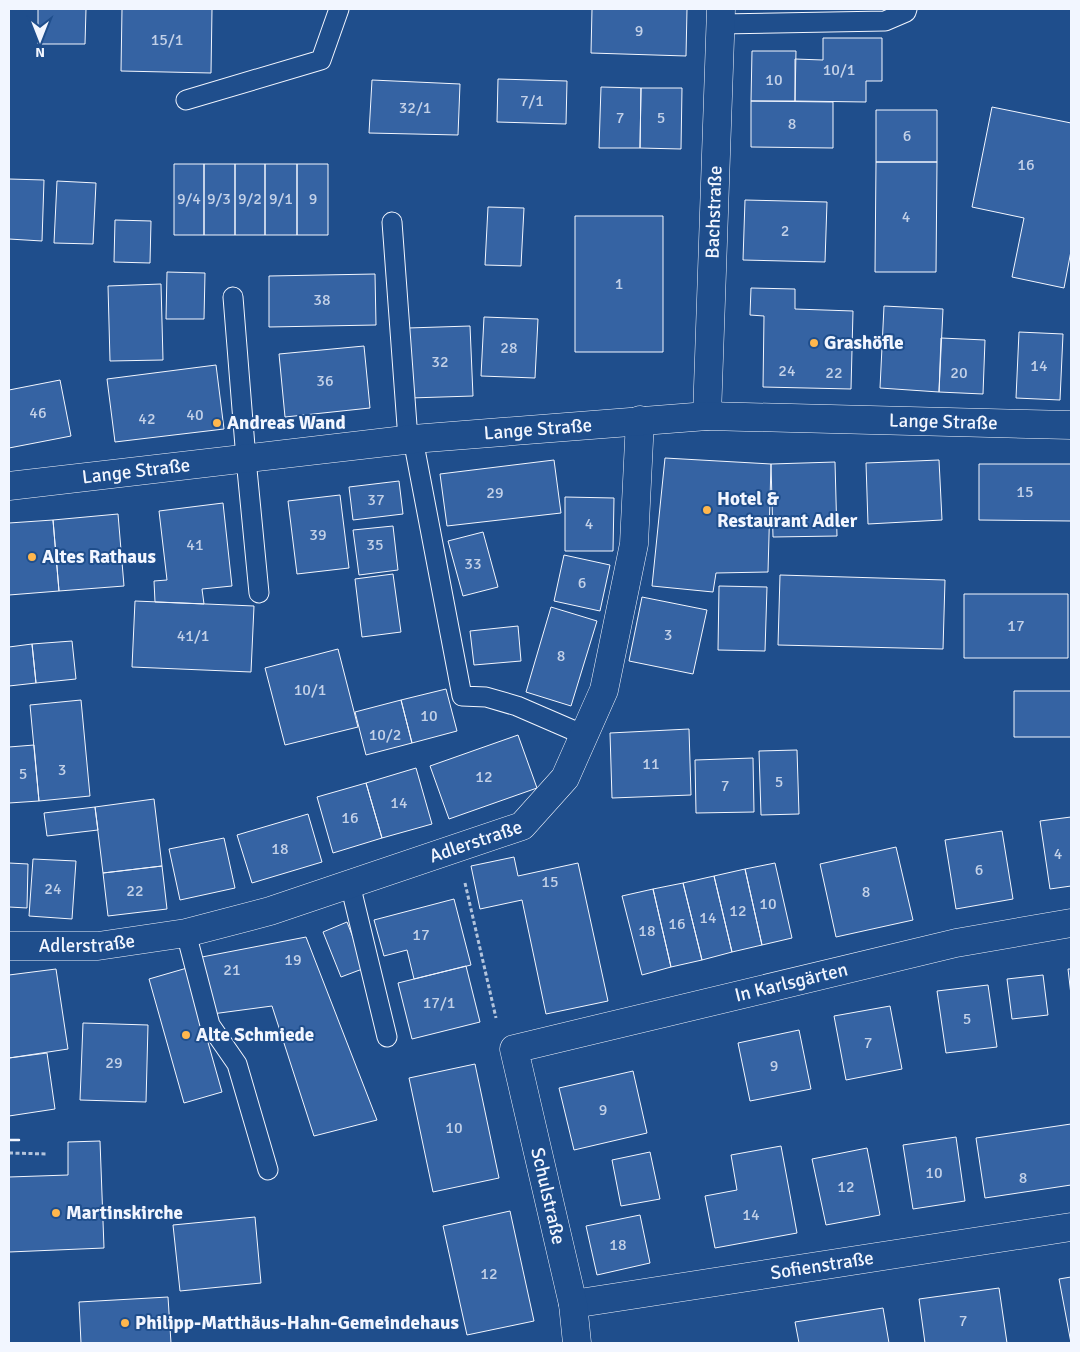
<svg xmlns="http://www.w3.org/2000/svg" width="1080" height="1352" viewBox="0 0 1080 1352" font-family="Signika,sans-serif">
<style>
.building{fill:#3563a3;stroke:#f2f6ff}
.lines{fill:none;stroke-linecap:round;stroke-linejoin:round}
.lane-casing{stroke:#f2f6ff;stroke-width:21}
.street-casing{stroke:#f2f6ff;stroke-width:29}
.secondary-casing{stroke:#f2f6ff;stroke-width:29}
.path{stroke:#b3c4dc;stroke-width:3;stroke-dasharray:4 2.5;stroke-linecap:butt}
.lane{stroke:#1f4e8c;stroke-width:19}
.street{stroke:#1f4e8c;stroke-width:28}
.secondary{stroke:#1f4e8c;stroke-width:28}
.wall{stroke:#f2f6ff;stroke-width:2.5}
.poi-dot{fill:#ffb74d;stroke:#1f4e8c;stroke-width:2}
.labels{text-anchor:middle;dominant-baseline:central;stroke-width:4;stroke-linejoin:round;paint-order:stroke}
.number-label{font-size:16px;fill:#c3d1e8}
.street-label{font-size:19px;fill:#f2f6ff;stroke:#1f4e8c}
.poi-label{font-size:19px;font-weight:bold;fill:#f2f6ff;stroke:#1f4e8c;text-anchor:start}
</style>
<rect width="100%" height="100%" fill="#1f4e8c"/>
<!-- building -->
<path class="building" d="M38 9H86L85 44H38Z
M122 9H212L211 73 121 71Z
M592 9H687L686 56 591 53Z
M823 38H882V81H866V102L795 101V59L823 60Z
M752 51H796L795 101H751Z
M498 79 567 81 566 124 497 122Z
M372 80 460 84 458 135 369 133Z
M601 87 641 88 640 148H599Z
M641 88H682L681 149 640 148Z
M751 101 833 102V148L751 147Z
M992 107 1071 123V251L1064 288 1012 277 1024 218 972 207Z
M876 110H937V162H876Z
M876 162H937L936 272H875Z
M174 164H204V235H174Z
M204 164H235V235H204Z
M235 164H265V235H235Z
M265 164H297V235H265Z
M297 164H328V235H297Z
M9 179 44 180 42 241 9 239Z
M57 181 96 183 93 244 54 243Z
M745 200 827 202 825 262 743 260Z
M488 207 524 208 521 266 485 265Z
M575 216H663V352H575Z
M115 220 151 221 150 263 114 262Z
M167 272 205 273 204 319H166Z
M375 274 376 325 269 327V276Z
M161 284 163 360 110 361 108 286Z
M751 288 795 289V309L853 311 851 389 763 387 764 316 750 315Z
M884 306 943 309 939 392 880 388Z
M484 317 538 319 535 378 481 376Z
M470 326 473 396 410 398 408 328Z
M1019 332 1063 334 1060 400 1016 398Z
M941 338 985 340 983 394 939 392Z
M364 346 370 408 285 417 279 354Z
M216 365 224 429 115 442 107 379Z
M60 380 71 436 9 448V390Z
M665 458 771 464 768 572 716 573 713 592 652 586Z
M554 460 561 513 447 526 440 474Z
M939 460 942 520 868 524 866 463Z
M835 462 837 536 773 537 771 464Z
M979 464H1071V521L979 520Z
M399 481 403 514 353 520 349 487Z
M340 495 349 568 297 574 288 501Z
M565 497 614 498 613 551H565Z
M223 503 232 586 202 589 204 604 155 602 154 581 167 580 159 511Z
M118 514 124 586 59 591 53 520Z
M53 520 59 591 9 595V523Z
M393 526 398 570 359 575 353 530Z
M483 532 498 587 463 596 448 541Z
M564 555 610 565 600 611 554 601Z
M393 574 401 632 362 637 355 579Z
M780 575 945 580 943 649 778 645Z
M719 586 767 587 765 651 718 650Z
M964 594H1068V658H964Z
M642 597 707 610 693 674 629 661Z
M135 601 254 606 251 672 132 667Z
M551 607 597 621 571 706 526 692Z
M518 626 521 661 474 665 470 631Z
M72 641 76 679 36 683 32 644Z
M32 644 36 683 9 686V647Z
M338 649 358 727 285 745 265 668Z
M446 689 457 731 412 743 401 700Z
M1014 691H1071V737H1014Z
M81 700 90 796 39 801 30 705Z
M401 700 412 743 366 755 355 712Z
M689 729 691 795 612 798 610 733Z
M518 735 537 788 449 819 430 766Z
M34 745 39 801 9 803V747Z
M797 750 799 814 761 815 759 751Z
M753 758 754 812 696 813 695 760Z
M416 768 432 824 382 838 366 783Z
M366 783 382 838 333 853 317 797Z
M154 799 162 866 103 873 95 807Z
M95 807 98 830 47 836 44 813Z
M308 814 322 862 252 883 237 835Z
M1071 817V886L1050 889 1040 821Z
M1002 831 1013 899 956 909 945 840Z
M224 838 235 888 180 900 169 849Z
M896 847 913 920 836 937 820 864Z
M514 857 518 876 578 863 608 1001 546 1014 522 900 480 909 471 866Z
M33 859 76 861 72 919 29 916Z
M9 863 28 864 27 908 9 907Z
M775 863 792 938 762 945 745 869Z
M162 866 167 909 108 916 103 873Z
M745 869 762 945 732 952 714 876Z
M714 876 732 952 702 960 683 883Z
M683 883 702 960 671 967 653 889Z
M653 889 671 967 642 975 622 896Z
M454 899 471 965 414 979 407 950 384 956 374 920Z
M347 922 365 968 341 977 323 932Z
M306 937 377 1120 314 1136 272 1006 212 1014 202 957Z
M466 966 480 1022 412 1039 398 983Z
M187 968 222 1092 184 1103 149 979Z
M56 969 68 1049 9 1058V975Z
M1068 969H1071V995Z
M1043 975 1048 1015 1012 1019 1007 979Z
M988 985 997 1047 946 1053 937 991Z
M890 1006 902 1069 846 1080 834 1016Z
M83 1023 148 1025 146 1102 80 1100Z
M799 1030 811 1089 750 1101 738 1043Z
M47 1053 55 1109 9 1116V1058Z
M475 1064 499 1178 433 1192 409 1078Z
M633 1071 647 1133 574 1150 559 1088Z
M1071 1124V1185L985 1198 976 1138Z
M956 1137 965 1201 913 1209 903 1145Z
M100 1141 104 1248 9 1252V1177L68 1175V1142Z
M781 1146 797 1233 715 1248 705 1196 737 1190 731 1155Z
M867 1148 880 1215 826 1225 812 1159Z
M650 1152 660 1199 621 1206 612 1160Z
M510 1211 534 1321 467 1335 443 1226Z
M640 1215 650 1263 597 1275 586 1226Z
M255 1217 261 1283 180 1291 173 1225Z
M1071 1277V1343L1059 1279Z
M999 1288 1007 1343H925L919 1299Z
M168 1297 171 1343H81L79 1302Z
M883 1308 889 1343H799L795 1322Z"/>
<g class="lines">
<defs>
<path id="lane" d="M720 24 885 21 906 12 907 9
M186 100 321 60 339 9
M392 222 408 439
M233 297 246 459 259 593
M413 439 462 696 486 697 517 706 584 735
M350 884 387 1037
M186 933 210 1025 237 1064 268 1170"/>
<g id="street">
<path id="s1" d="M707 416 721 9"/>
<path id="s2" d="M9 946H98L186 933 270 911 522 826 565 778 604 690 634 544 640 420"/>
<path id="s3" d="M573 1304 1071 1227"/>
<path id="s4" d="M577 1343 573 1304 514 1049 956 943 1071 923"/>
</g>
<g id="secondary">
<path id="s5" d="M9 486 413 439 707 416 1071 425"/>
</g>
</defs>
<!-- lane casing -->
<use href="#lane" class="lane-casing"/>
<!-- street casing -->
<use href="#street" class="street-casing"/>
<!-- secondary casing -->
<use href="#secondary" class="secondary-casing"/>
<!-- path -->
<path class="path" d="M465 883 496 1018
M9 1153 48 1154"/>
<!-- lane -->
<use href="#lane" class="lane"/>
<!-- street -->
<use href="#street" class="street"/>
<!-- secondary -->
<use href="#secondary" class="secondary"/>
<!-- wall -->
<path class="wall" d="M9 1140H19"/>
</g>
<!-- markers -->
<g class="poi-dot">
<circle cx="814" cy="343" r="5"/>
<circle cx="217" cy="423" r="5"/>
<circle cx="707" cy="510" r="5"/>
<circle cx="32" cy="557" r="5"/>
<circle cx="186" cy="1035" r="5"/>
<circle cx="56" cy="1213" r="5"/>
<circle cx="125" cy="1323" r="5"/>
</g>
<g class="labels">
<!-- number labels -->
<g class="number-label">
<text x="639" y="31">9</text>
<text x="167" y="40">15/1</text>
<text x="839" y="70">10/1</text>
<text x="774" y="80">10</text>
<text x="532" y="101">7/1</text>
<text x="415" y="108">32/1</text>
<text x="620" y="118">7</text>
<text x="661" y="118">5</text>
<text x="792" y="124">8</text>
<text x="907" y="136">6</text>
<text x="1026" y="165">16</text>
<text x="189" y="199">9/4</text>
<text x="219" y="199">9/3</text>
<text x="250" y="199">9/2</text>
<text x="281" y="199">9/1</text>
<text x="313" y="199">9</text>
<text x="906" y="217">4</text>
<text x="785" y="231">2</text>
<text x="619" y="284">1</text>
<text x="322" y="300">38</text>
<text x="509" y="348">28</text>
<text x="440" y="362">32</text>
<text x="1039" y="366">14</text>
<text x="787" y="371">24</text>
<text x="834" y="373">22</text>
<text x="959" y="373">20</text>
<text x="325" y="381">36</text>
<text x="38" y="413">46</text>
<text x="195" y="415">40</text>
<text x="147" y="419">42</text>
<text x="1025" y="492">15</text>
<text x="495" y="493">29</text>
<text x="376" y="500">37</text>
<text x="589" y="524">4</text>
<text x="318" y="535">39</text>
<text x="195" y="545">41</text>
<text x="375" y="545">35</text>
<text x="473" y="564">33</text>
<text x="582" y="583">6</text>
<text x="1016" y="626">17</text>
<text x="668" y="635">3</text>
<text x="193" y="636">41/1</text>
<text x="561" y="656">8</text>
<text x="310" y="690">10/1</text>
<text x="429" y="716">10</text>
<text x="385" y="735">10/2</text>
<text x="651" y="764">11</text>
<text x="62" y="770">3</text>
<text x="23" y="774">5</text>
<text x="484" y="777">12</text>
<text x="779" y="782">5</text>
<text x="725" y="786">7</text>
<text x="399" y="803">14</text>
<text x="350" y="818">16</text>
<text x="280" y="849">18</text>
<text x="1058" y="854">4</text>
<text x="979" y="870">6</text>
<text x="550" y="882">15</text>
<text x="53" y="889">24</text>
<text x="135" y="891">22</text>
<text x="866" y="892">8</text>
<text x="768" y="904">10</text>
<text x="738" y="911">12</text>
<text x="708" y="918">14</text>
<text x="677" y="924">16</text>
<text x="647" y="931">18</text>
<text x="421" y="935">17</text>
<text x="293" y="960">19</text>
<text x="232" y="970">21</text>
<text x="439" y="1003">17/1</text>
<text x="967" y="1019">5</text>
<text x="868" y="1043">7</text>
<text x="114" y="1063">29</text>
<text x="774" y="1066">9</text>
<text x="603" y="1110">9</text>
<text x="454" y="1128">10</text>
<text x="934" y="1173">10</text>
<text x="1023" y="1178">8</text>
<text x="846" y="1187">12</text>
<text x="751" y="1215">14</text>
<text x="618" y="1245">18</text>
<text x="489" y="1274">12</text>
<text x="963" y="1321">7</text>
</g>
<!-- street labels -->
<g class="street-label">
<text stroke="none"><textPath href="#s1" startOffset="204">Bachstraße</textPath></text>
<text stroke="none"><textPath href="#s5" startOffset="938">Lange Straße</textPath></text>
<text stroke="none"><textPath href="#s5" startOffset="532">Lange Straße</textPath></text>
<text stroke="none"><textPath href="#s5" startOffset="128">Lange Straße</textPath></text>
<text stroke="none"><textPath href="#s2" startOffset="482">Adlerstraße</textPath></text>
<text stroke="none"><textPath href="#s2" startOffset="78">Adlerstraße</textPath></text>
<text stroke="none"><textPath href="#s4" startOffset="586">In Karlsgärten</textPath></text>
<text transform="translate(548 1196) rotate(77)">Schulstraße</text>
<text stroke="none"><textPath href="#s3" startOffset="252">Sofienstraße</textPath></text>
</g>
<!-- poi labels -->
<g class="poi-label">
<text x="824" y="343">Grashöfle</text>
<text x="227" y="423">Andreas Wand</text>
<text x="717" y="499">Hotel &amp;<tspan x="717" dy="22">Restaurant Adler</tspan></text>
<text x="42" y="557">Altes Rathaus</text>
<text x="196" y="1035">Alte Schmiede</text>
<text x="66" y="1213">Martinskirche</text>
<text x="135" y="1323">Philipp-Matthäus-Hahn-Gemeindehaus</text>
</g>
</g>
<!-- border -->
<rect width="1080" height="1352" fill="none" stroke="#f2f6ff" stroke-width="20"/>
<!-- north arrow -->
<g transform="translate(40 40) rotate(180)" stroke="#1f4e8c" stroke-width="4" paint-order="stroke">
<path d="M0-4L9 19L0 12L-9 19Z" fill="#f2f6ff"/>
<text y="-8" font-size="14" font-weight="bold" text-anchor="middle" fill="#f2f6ff">N</text>
</g>
</svg>
